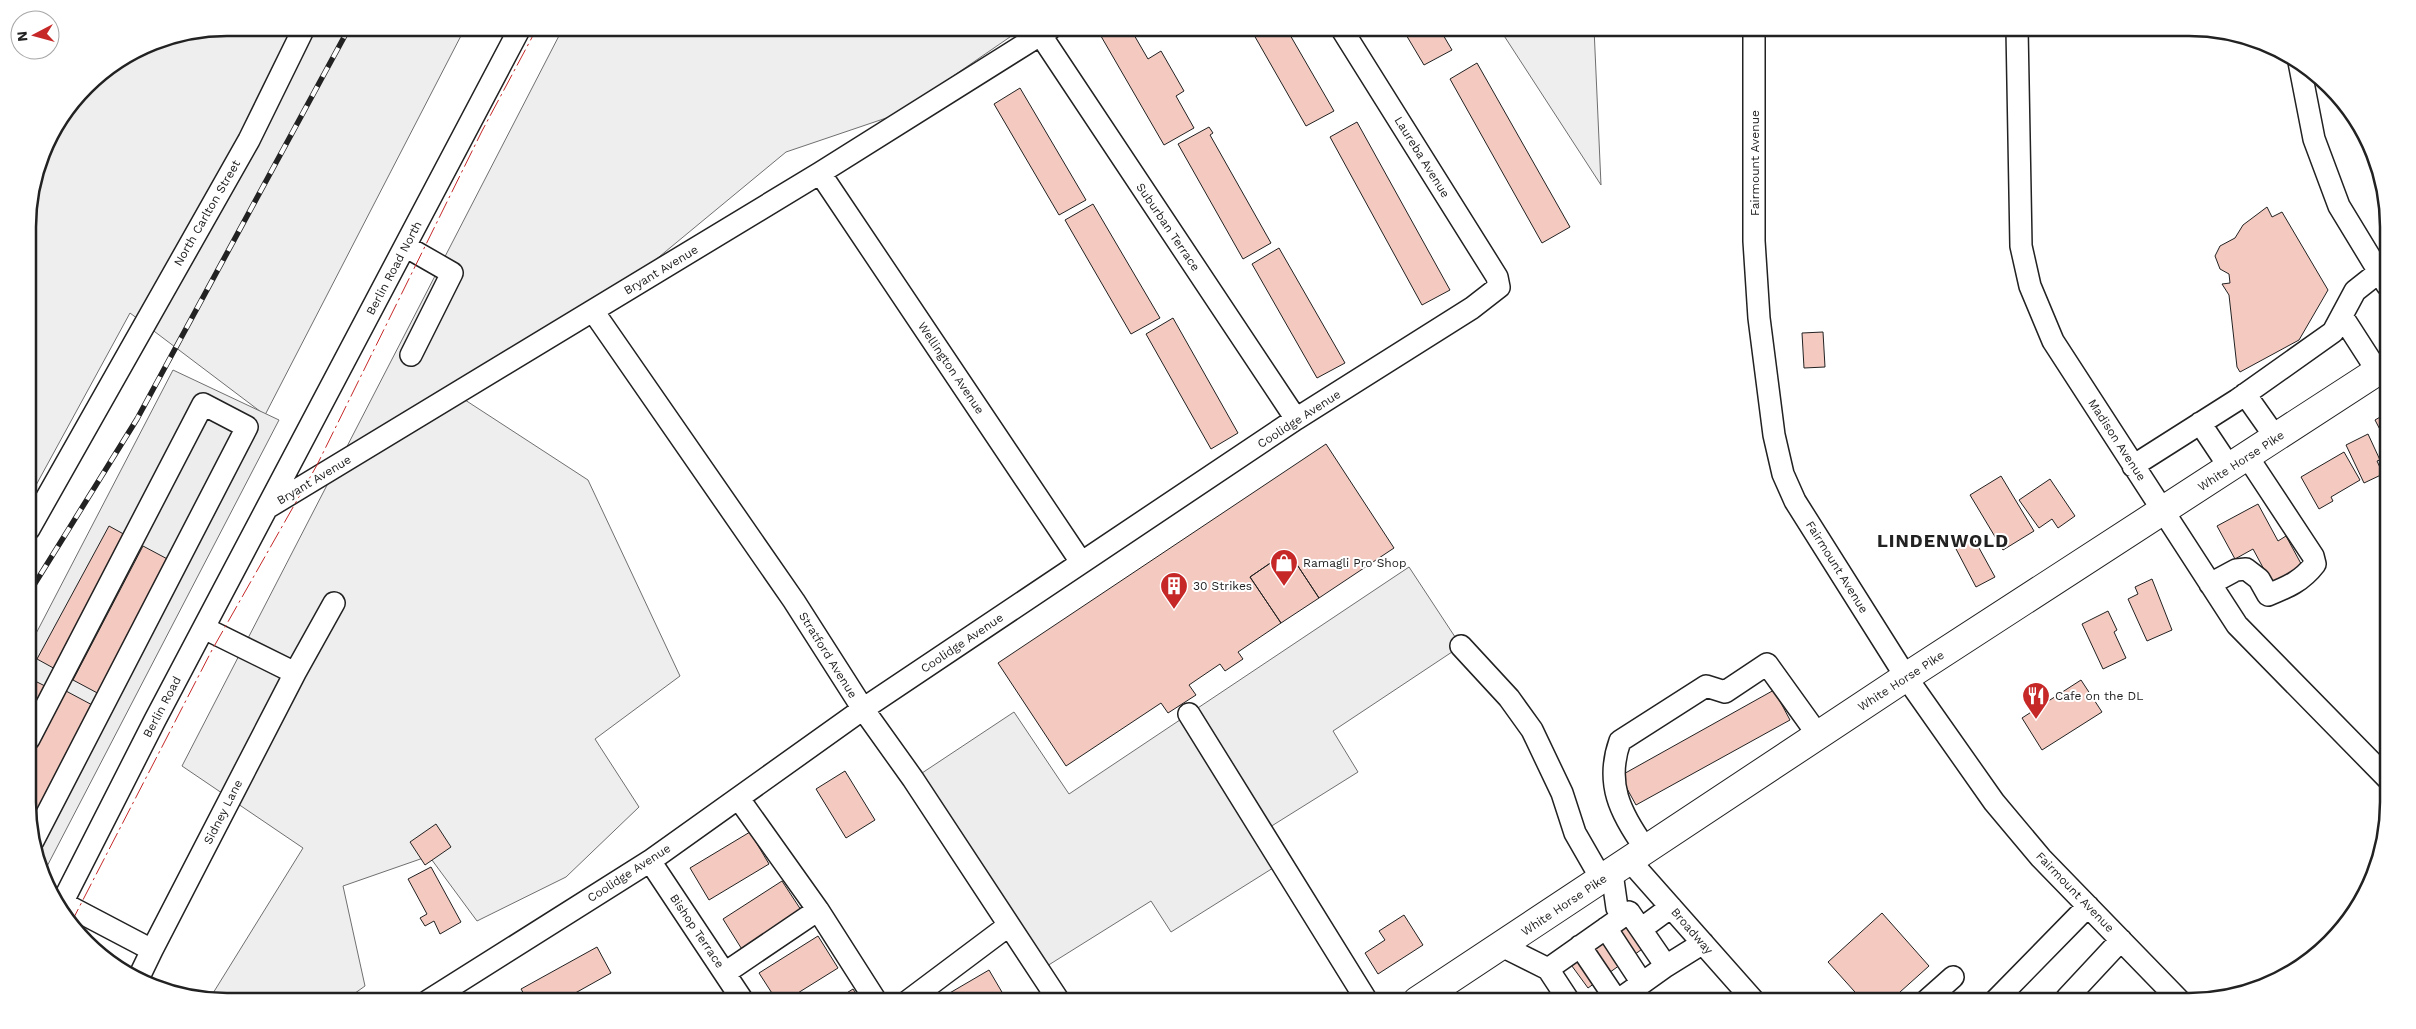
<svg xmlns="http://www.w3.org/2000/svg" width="2416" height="1029" viewBox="0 0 2416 1029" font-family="'Work Sans',sans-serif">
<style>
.green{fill:#eee;stroke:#6f6f6f}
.parking{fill:#ededed;stroke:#6f6f6f}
.building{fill:#f3c9c0;stroke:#222}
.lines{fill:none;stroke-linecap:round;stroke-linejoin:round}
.minor-casing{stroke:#222;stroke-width:24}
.highway-casing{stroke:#222;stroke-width:30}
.minor{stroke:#fff;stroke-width:21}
.highway{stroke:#fff;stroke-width:28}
.rail-casing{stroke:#222;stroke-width:5.5}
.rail{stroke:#fff;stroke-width:4;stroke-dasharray:11;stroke-linecap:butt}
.power{stroke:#c62828;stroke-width:1;stroke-dasharray:18 4 2.5 4;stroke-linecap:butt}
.labels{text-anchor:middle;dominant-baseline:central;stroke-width:4;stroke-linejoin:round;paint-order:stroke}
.street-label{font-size:12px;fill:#222;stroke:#fff}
.poi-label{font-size:12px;fill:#222;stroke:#fff;text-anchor:start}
.district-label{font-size:18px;font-weight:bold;letter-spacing:1px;fill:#222;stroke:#fff}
.rim{fill:none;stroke:#222;stroke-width:2.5}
</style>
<rect width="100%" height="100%" fill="#fff"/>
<!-- green -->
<path class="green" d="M228 28H465L265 415 130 313 29 498 28 214 48 139 95 77 151 43Z
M563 28H1023L898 114 786 152 619 290 462 398 588 480 680 676 595 739 639 807 566 877 477 921 429 856 343 886 365 986 344 1001H228L210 998 303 848 182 766Z
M1499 28H1594L1601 185Z"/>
<!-- parking -->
<path class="parking" d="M173 370 279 420 42 876 29 828V647Z
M1409 567 1461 646 1333 731 1358 772 1262 832 1281 863 1171 932 1151 901 1039 971 913 779 1014 712 1069 794Z"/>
<!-- building -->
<path class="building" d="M1104 28H1130L1148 59 1161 51 1184 91 1176 96 1194 128 1164 145 1098 31Z
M1250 28H1286L1334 111 1306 126Z
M1402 28H1439L1452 50 1424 65Z
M1477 63 1570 227 1542 243 1450 79Z
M1020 88 1086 200 1059 215 994 104Z
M1357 122 1450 290 1422 305 1330 137Z
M1209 127 1213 133 1210 135 1271 243 1243 259 1178 144Z
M1093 204 1160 318 1131 334 1065 220Z
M2267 207 2272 217 2282 212 2328 290 2299 340 2240 372 2237 367 2229 295 2222 284 2230 283 2229 274 2220 269 2215 256 2220 246 2235 238 2243 225Z
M1279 248 1345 363 1317 378 1252 264Z
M1173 318 1238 433 1211 449 1146 334Z
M1823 332 1825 367 1804 368 1802 333Z
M2387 413V443L2375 420Z
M2368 434 2380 460 2377 461 2383 474 2364 483 2346 445Z
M1326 444 1394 548 1319 598 1288 551 1250 577 1281 623 1238 652 1243 659 1225 671 1220 664 1189 685 1196 695 1168 713 1161 703 1066 766 998 663Z
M2344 452 2360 480 2331 497 2333 501 2319 509 2301 477Z
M2001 476 2034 531 2003 550 1970 495Z
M2050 479 2075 516 2058 528 2052 519 2039 528 2019 500Z
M2258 504 2278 541 2286 536 2305 571 2274 588 2253 549 2235 559 2217 526Z
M109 526 129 537 57 670 37 659Z
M1973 537 1995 577 1976 587 1955 547Z
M143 546 173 562 103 696 73 680Z
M1288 551 1319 598 1281 623 1250 577Z
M2152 579 2172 630 2147 641 2128 599 2138 594 2135 587Z
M2108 611 2117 630 2114 632 2126 658 2103 669 2082 624Z
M29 678 45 686 29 718Z
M2081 680 2102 712 2042 750 2022 718Z
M1774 690 1790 720 1636 805 1620 776Z
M66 691 96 707 29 828V762Z
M845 771 875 820 846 838 816 789Z
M436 824 451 847 425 865 410 842Z
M750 832 769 864 709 900 690 868Z
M431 867 461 922 440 934 434 921 425 926 420 918 427 914 408 879Z
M782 881 803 913 743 951 723 919Z
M1882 913 1929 966 1890 1001H1863L1828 962Z
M1404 915 1423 945 1378 974 1365 953 1385 940 1379 931Z
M1625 920 1645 947 1588 988 1569 962Z
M818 936 838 968 785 1001H777L759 973Z
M597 947 611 973 561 1001H528L521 989Z
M989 970 1006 999 1002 1001H936Z
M853 989 861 1001H834Z"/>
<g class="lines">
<defs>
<path id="minor" d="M1754 28V241L1759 318 1774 435 1783 474 1795 501 1906 677 1994 802 2041 858 2180 1001
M2017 28 2021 246 2030 286 2053 341 2237 625 2388 779
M1040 34 1296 419
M2299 62 2314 139 2339 206 2387 285
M820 173 1081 562
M405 246 452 273 411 355
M593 311 794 601 863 709 913 779 1059 1001
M2342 316 2378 372
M2245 394 2276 438
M2200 423 2230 468
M2133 466 2237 400 2333 332 2355 291 2379 272
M267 508 820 173 1051 28
M29 529 249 140 304 28
M2210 584 2236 570 2246 569 2259 579 2268 595C2288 587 2302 581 2315 564L2313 556 2247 456
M1461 646 1509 698 1532 730 1562 793 1575 833 1602 880
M295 673 334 603
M1189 714 1367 1001
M29 739 203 404 247 427 33 841
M739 799 818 910
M1645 848C1620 813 1605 783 1620 741L1706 686 1725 692 1767 664 1818 735
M650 861 743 1001
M1630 861 1754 1001
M1612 873 1617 908 1622 917
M55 899 152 950 295 673 204 628
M60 907 155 720 520 28
M1606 928 1642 983
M1641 929 1671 907
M1502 946 1548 969 1569 1001
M1580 946 1617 1001
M1666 966 1703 943
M1548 969 1629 912 1666 966 1617 1001
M725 973 818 910 876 1001
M138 979 152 950
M2067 998 2121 940
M428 1001 650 861 863 709 1296 419 1472 308 1499 287 1497 277 1341 28
M908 1001 1008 926
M1926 1001 1953 977
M1995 1001 2088 906"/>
<path id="highway" d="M1417 1001 1906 677 2387 365"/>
</defs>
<!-- minor casing -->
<use href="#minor" class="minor-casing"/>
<!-- highway casing -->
<use href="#highway" class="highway-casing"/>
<!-- minor -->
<use href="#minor" class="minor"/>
<!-- highway -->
<use href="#highway" class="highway"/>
<defs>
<path id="rail" d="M29 593 137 419 349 28"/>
</defs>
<!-- rail casing -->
<use href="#rail" class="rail-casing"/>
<!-- rail -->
<use href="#rail" class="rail"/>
<!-- power -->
<path class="power" d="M70 925 212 650 317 465 482 131 537 28"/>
</g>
<!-- icons -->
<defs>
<symbol id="shop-pin" viewBox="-11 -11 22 30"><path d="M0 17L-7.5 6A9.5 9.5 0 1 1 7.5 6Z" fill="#c62828" stroke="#fff"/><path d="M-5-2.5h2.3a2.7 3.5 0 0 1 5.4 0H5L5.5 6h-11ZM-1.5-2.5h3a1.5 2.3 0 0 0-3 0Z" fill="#fff"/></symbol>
<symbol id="building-pin" viewBox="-11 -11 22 30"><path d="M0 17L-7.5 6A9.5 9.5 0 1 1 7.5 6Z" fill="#c62828" stroke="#fff"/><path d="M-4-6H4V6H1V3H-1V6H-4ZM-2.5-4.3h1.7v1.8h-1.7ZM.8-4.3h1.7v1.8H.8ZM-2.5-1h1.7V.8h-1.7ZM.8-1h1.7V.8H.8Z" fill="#fff"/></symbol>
<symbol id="restaurant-pin" viewBox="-11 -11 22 30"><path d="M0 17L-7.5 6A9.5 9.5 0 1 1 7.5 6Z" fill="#c62828" stroke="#fff"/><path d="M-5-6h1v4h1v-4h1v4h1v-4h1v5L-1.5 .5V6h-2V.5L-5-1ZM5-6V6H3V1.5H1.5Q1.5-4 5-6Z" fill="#fff"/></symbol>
</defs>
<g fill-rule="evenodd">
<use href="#shop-pin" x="1268" y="547" width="32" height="43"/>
<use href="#building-pin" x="1158" y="570" width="32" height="43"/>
<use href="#restaurant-pin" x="2020" y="680" width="32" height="43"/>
</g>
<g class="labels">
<!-- street labels -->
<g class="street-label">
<text transform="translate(1422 157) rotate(58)">Laureba Avenue</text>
<text transform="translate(1755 163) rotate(-90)">Fairmount Avenue</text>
<text transform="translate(207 213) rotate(-60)">North Carlton Street</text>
<text transform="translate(1168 227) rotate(56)">Suburban Terrace</text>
<text transform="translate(394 268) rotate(-62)">Berlin Road North</text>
<text transform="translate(661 270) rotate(-31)">Bryant Avenue</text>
<text transform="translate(951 368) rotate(56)">Wellington Avenue</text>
<text transform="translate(1299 419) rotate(-33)">Coolidge Avenue</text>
<text transform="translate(2117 440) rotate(57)">Madison Avenue</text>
<text transform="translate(2241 461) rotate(-33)">White Horse Pike</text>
<text transform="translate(314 480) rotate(-31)">Bryant Avenue</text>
<text transform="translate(1837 567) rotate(58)">Fairmount Avenue</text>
<text transform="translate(962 643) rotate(-34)">Coolidge Avenue</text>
<text transform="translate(828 655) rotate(58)">Stratford Avenue</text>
<text transform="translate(1901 681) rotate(-33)">White Horse Pike</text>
<text transform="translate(162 707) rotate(-62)">Berlin Road</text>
<text transform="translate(223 812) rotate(-63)">Sidney Lane</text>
<text transform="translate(629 873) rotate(-33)">Coolidge Avenue</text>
<text transform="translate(2075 892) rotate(46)">Fairmount Avenue</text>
<text transform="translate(1564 905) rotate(-34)">White Horse Pike</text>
<text transform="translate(697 931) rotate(56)">Bishop Terrace</text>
<text transform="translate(1692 931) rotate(49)">Broadway</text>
</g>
<!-- poi labels -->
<g class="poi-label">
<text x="1303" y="563">Ramagli Pro Shop</text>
<text x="1193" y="586">30 Strikes</text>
<text x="2055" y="696">Cafe on the DL</text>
</g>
<!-- district labels -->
<g class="district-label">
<text x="1943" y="540">LINDENWOLD</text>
</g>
</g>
<!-- crop -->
<path d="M0 0H2416V1029H0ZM227 36H2189A191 191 0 0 1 2380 227V802A191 191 0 0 1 2189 993H227A191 191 0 0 1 36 802V227A191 191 0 0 1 227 36Z" fill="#fff" fill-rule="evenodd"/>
<path class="rim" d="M227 36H2189A191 191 0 0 1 2380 227V802A191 191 0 0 1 2189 993H227A191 191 0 0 1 36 802V227A191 191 0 0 1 227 36Z"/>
<!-- north arrow -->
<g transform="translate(35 35) rotate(264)"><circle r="24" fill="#ffffff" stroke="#a7a7a7"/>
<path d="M0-4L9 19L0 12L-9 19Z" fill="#c62828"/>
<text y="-8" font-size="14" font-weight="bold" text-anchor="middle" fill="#222222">N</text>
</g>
</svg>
